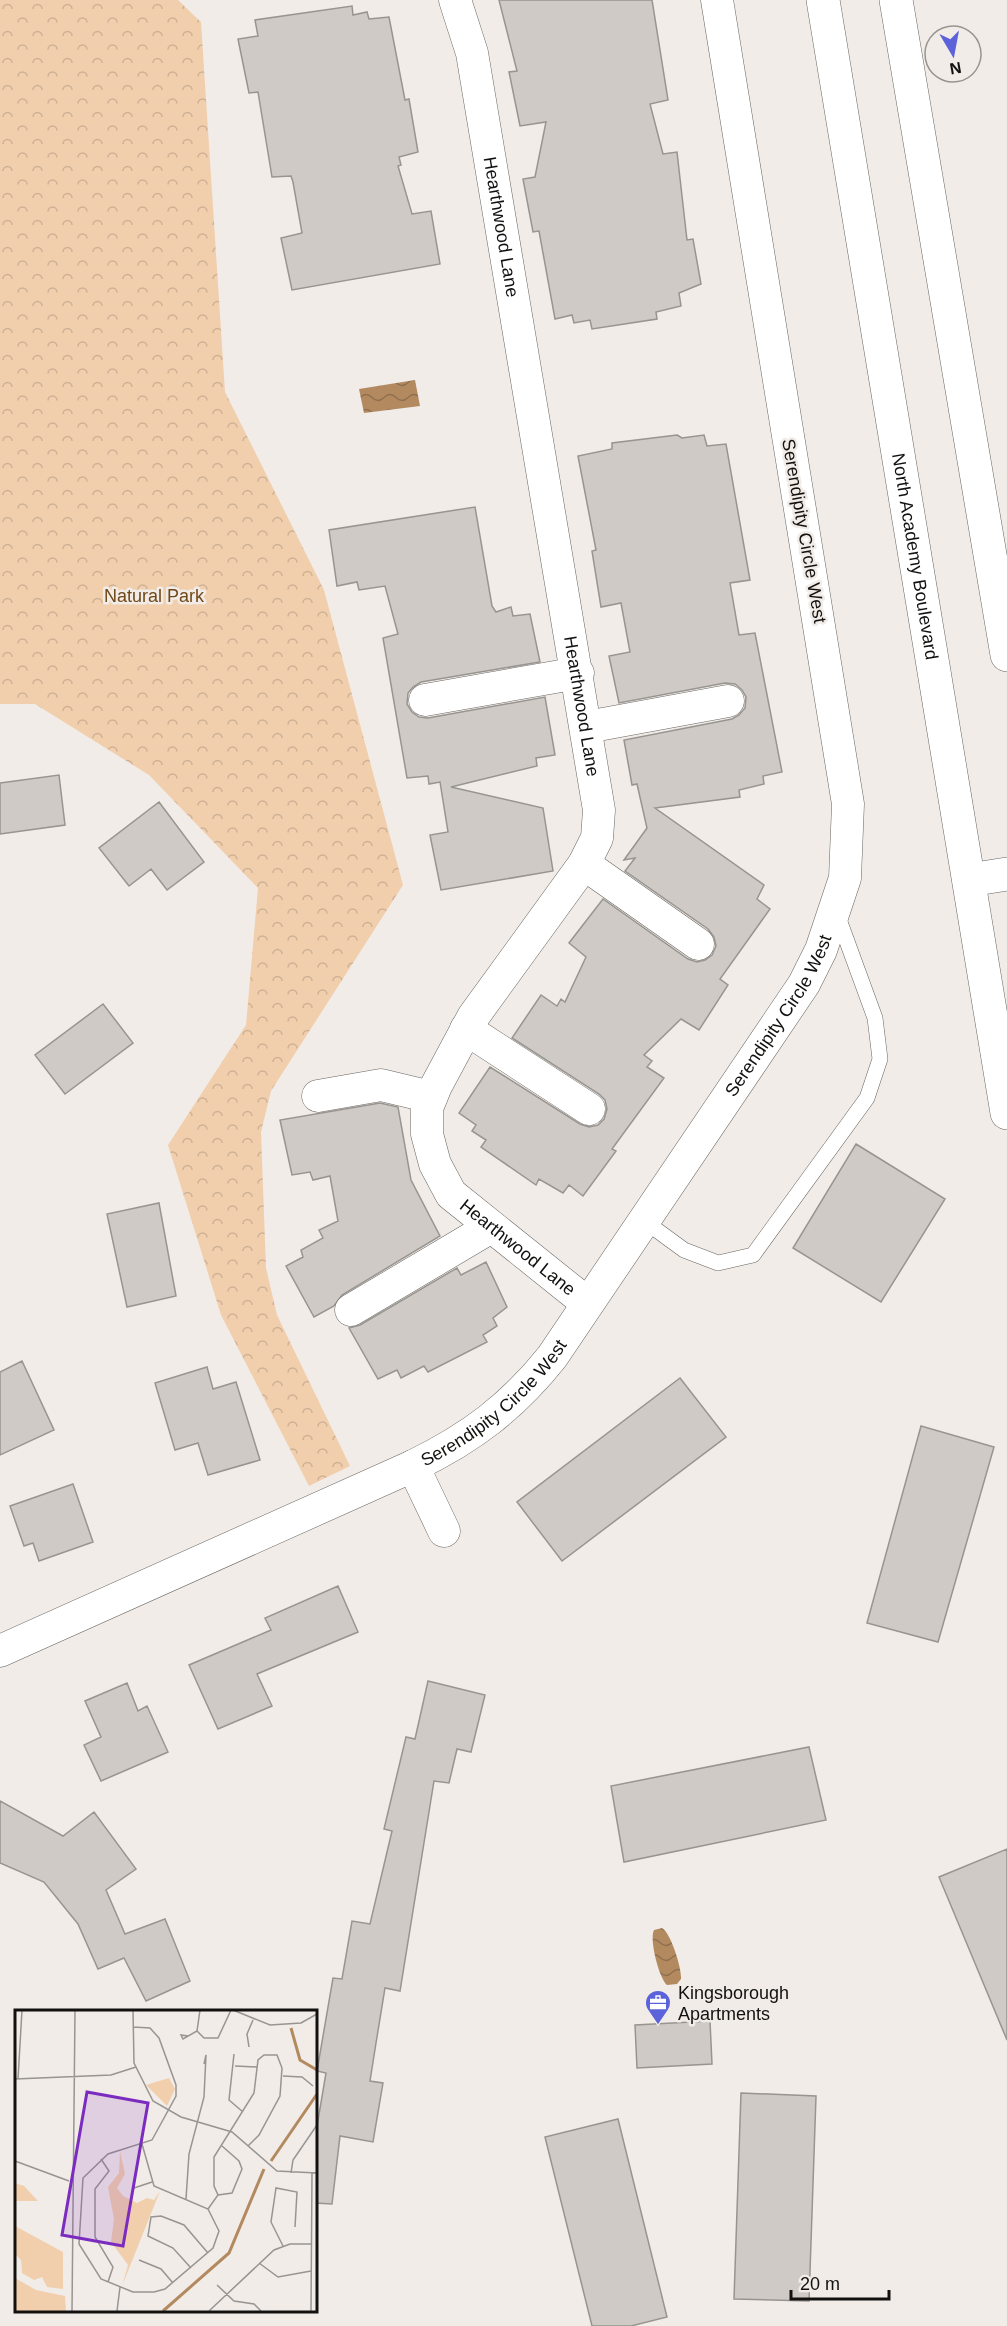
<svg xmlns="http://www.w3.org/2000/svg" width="1007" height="2326" viewBox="0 0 1007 2326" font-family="Arial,sans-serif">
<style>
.forest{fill:url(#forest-crowns)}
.water{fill:url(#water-waves)}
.building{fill:#cfcac6;stroke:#989490;stroke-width:1.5}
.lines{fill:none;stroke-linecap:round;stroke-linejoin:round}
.service-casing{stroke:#686561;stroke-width:16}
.minor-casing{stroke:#686561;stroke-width:33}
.primary-casing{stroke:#686561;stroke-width:34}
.trunk-casing{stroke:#686561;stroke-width:34}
.service{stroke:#fff;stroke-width:15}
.minor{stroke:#fff;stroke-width:32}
.primary{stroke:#fff;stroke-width:33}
.trunk{stroke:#fff;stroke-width:33}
.labels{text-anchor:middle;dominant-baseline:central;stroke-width:5;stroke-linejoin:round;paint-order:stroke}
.street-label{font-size:18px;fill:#12110f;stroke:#f1ece8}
.park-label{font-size:18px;fill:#724817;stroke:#f1ece8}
.poi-label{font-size:18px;fill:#12110f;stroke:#f1ece8;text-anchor:start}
.inset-river{fill:none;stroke:#b38a60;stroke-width:3}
.inset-road{fill:none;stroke:#989491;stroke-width:1.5}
.view{fill:#7b2cbf;fill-opacity:0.15;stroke:#7b2cbf;stroke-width:3}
.inset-edge{fill:none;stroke:#12110f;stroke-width:3}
</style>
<defs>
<pattern id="forest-crowns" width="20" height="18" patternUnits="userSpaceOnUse" patternTransform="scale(1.5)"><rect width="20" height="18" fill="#f1cfad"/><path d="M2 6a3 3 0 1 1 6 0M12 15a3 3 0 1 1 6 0" fill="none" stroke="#ceb194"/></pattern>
<pattern id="water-waves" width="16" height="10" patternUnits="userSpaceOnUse" patternTransform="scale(1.5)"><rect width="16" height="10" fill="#b38a60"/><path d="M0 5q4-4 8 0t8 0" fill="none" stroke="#906f4e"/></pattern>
</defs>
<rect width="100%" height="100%" fill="#f1ece8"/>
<!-- forest -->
<path class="forest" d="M0 0H178L201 22 225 392 324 590 403 885 271 1091 261 1132 266 1268 277 1315 350 1466 309 1486 221 1315 168 1145 246 1025 258 888 149 775 35 704H0Z"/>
<!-- water -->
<path class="water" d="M415 380 420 406 364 413 359 389Z
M662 1928C671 1933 682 1969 681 1979L677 1984 667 1985C659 1978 649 1939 654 1930Z"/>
<!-- building -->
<path class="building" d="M499 0H652L668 100 650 104 663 154 677 152 687 240 693 239 701 284 679 293 681 306 656 312 657 319 592 329 590 320 574 323 572 315 555 319 539 231 533 232 523 179 535 177 546 122 520 126 509 72 517 71Z
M352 6 353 15 367 12 369 19 389 17 405 100 409 99 418 152 399 157 401 165 398 166 412 214 431 211 440 264 292 290 281 238 302 233 293 182 291 176 272 177 258 92 249 93 238 39 258 36 255 20Z
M677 435 682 438 704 435 707 446 726 444 750 580 730 583 739 635 755 633 782 772 763 776 764 784 739 790 740 797 655 808 764 885 757 899 770 909 720 979 728 985 699 1030 681 1019 644 1055 652 1061 647 1067 664 1078 612 1149 616 1151 583 1196 569 1185 563 1193 539 1179 536 1185 481 1147 486 1140 472 1131 476 1125 459 1113 490 1067 580 1124 589 1127 598 1125 604 1119 607 1109 605 1100 599 1094 512 1038 541 995 557 1006 561 999 565 1002 586 957 569 943 603 899 688 959 697 962 705 960 712 955 716 946 714 937 708 929 625 871 635 858 624 860 647 828 637 784 632 785 624 740 732 719 739 715 745 708 746 697 742 690 735 684 725 683 619 703 609 656 630 652 621 603 601 607 592 551 596 550 578 456 612 449V443Z
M475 507 492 606 496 612 511 607 513 616 530 614 540 662 421 682 413 687 408 693 407 704 412 712 419 717 428 718 545 697 555 755 536 758 537 766 451 787 543 808 553 871 441 890 430 835 448 832 440 782 429 784 428 776 407 778 383 638 398 634 385 586 359 590 357 582 337 586 329 530Z
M59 775 65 825 0 834V783Z
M159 802 204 862 167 890 151 869 129 886 99 848Z
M103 1004 133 1043 65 1094 35 1055Z
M380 1103 398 1107 411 1180 440 1236 342 1295 334 1306 314 1317 286 1266 303 1257 301 1250 323 1238 319 1230 338 1221 330 1176 313 1180 310 1172 292 1175 280 1120Z
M856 1144 945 1199 881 1302 793 1248Z
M159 1203 176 1296 127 1307 107 1214Z
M486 1262 507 1307 493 1318 497 1326 483 1335 487 1342 428 1372 424 1366 401 1378 397 1370 378 1379 349 1328 360 1325 457 1268 461 1275Z
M22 1361 54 1430 0 1455V1372Z
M207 1367 213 1389 236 1382 260 1460 208 1475 198 1443 175 1450 155 1383Z
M680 1378 726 1437 562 1561 517 1502Z
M921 1426 994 1447 938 1642 867 1623Z
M73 1484 93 1542 39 1561 33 1543 24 1546 10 1506Z
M338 1586 358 1632 257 1674 272 1706 218 1729 189 1665 271 1630 265 1618Z
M428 1681 485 1695 471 1752 457 1749 449 1783 434 1781 400 1991 385 1988 376 2043 370 2081 383 2083 373 2142 340 2136 332 2204 315 2203V2138L326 2073 317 2071 333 1978 342 1979 352 1921 370 1924 392 1831 384 1829 406 1737 415 1739Z
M127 1683 138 1711 147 1706 168 1752 101 1781 84 1745 101 1737 85 1701Z
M809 1747 826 1820 624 1862 611 1786Z
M0 1801 63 1836 94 1812 136 1869 106 1890 125 1934 165 1919 190 1981 146 2001 124 1958 98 1969 78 1924 44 1882 0 1863Z
M1007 1849V2040L939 1877Z
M710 2021 712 2064 637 2068 635 2025Z
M741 2093 816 2096 809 2301 734 2299Z
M618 2119 667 2317 631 2326H592L545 2137Z"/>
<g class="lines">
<defs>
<path id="service" d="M643 1220 684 1250 718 1263 753 1255 867 1098 880 1059 875 1018 837 914"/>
<g id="minor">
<path id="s1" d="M455 0 472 53 599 810 597 838 584 864 473 1017 436 1086 427 1108V1134L435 1164 451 1194 587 1303"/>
<path d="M425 700 578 673"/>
<path d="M587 727 728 701"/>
<path d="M584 864 698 944"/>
<path d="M466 1029 589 1109"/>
<path d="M318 1096 381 1085 431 1097"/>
<path d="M351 1310 491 1227"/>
<path d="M413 1466 444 1531"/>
<path id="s2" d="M0 1651 413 1466C471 1438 512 1407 552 1357L804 984 821 950 845 878 848 804 717 0"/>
</g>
<path id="primary" d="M969 880 1007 874"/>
<g id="trunk">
<path id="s3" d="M823 0 1007 1113"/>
<path d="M896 0 1007 655"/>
</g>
</defs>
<!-- service casing -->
<use href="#service" class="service-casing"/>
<!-- minor casing -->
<use href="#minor" class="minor-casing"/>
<!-- primary casing -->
<use href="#primary" class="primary-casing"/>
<!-- trunk casing -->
<use href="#trunk" class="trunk-casing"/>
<!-- service -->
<use href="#service" class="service"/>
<!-- minor -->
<use href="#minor" class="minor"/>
<!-- primary -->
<use href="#primary" class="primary"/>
<!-- trunk -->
<use href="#trunk" class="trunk"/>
</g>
<!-- icons -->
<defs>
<symbol id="office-pin" viewBox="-11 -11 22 30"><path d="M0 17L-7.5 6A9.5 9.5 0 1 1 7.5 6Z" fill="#5b62da" stroke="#f1ece8"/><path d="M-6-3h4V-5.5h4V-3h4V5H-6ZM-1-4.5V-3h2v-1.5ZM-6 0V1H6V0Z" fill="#fff"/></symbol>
</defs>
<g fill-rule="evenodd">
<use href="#office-pin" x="643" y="1988" width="30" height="40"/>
</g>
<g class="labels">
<!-- street labels -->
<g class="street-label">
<text stroke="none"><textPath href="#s1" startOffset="232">Hearthwood Lane</textPath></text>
<text transform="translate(804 531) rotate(80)">Serendipity Circle West</text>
<text stroke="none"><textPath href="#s3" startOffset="564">North Academy Boulevard</textPath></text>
<text stroke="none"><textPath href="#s1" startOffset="718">Hearthwood Lane</textPath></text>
<text stroke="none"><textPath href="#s2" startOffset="1041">Serendipity Circle West</textPath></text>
<text stroke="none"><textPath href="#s1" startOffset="1348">Hearthwood Lane</textPath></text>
<text stroke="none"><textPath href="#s2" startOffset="556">Serendipity Circle West</textPath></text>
</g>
<!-- park labels -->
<g class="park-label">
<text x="154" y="596">Natural Park</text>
</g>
<!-- poi labels -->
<g class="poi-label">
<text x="678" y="1993">Kingsborough<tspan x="678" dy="21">Apartments</tspan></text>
</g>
</g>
<!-- overview -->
<g transform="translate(15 2010)">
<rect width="302" height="302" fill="#f1ece8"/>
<path d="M154 68 160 79 152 96 131 75ZM0 173 9 176 23 191H0ZM0 216 48 242V279L32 277 27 267 19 270 7 263 6 250 0 244Z" fill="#f1cfad"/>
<path d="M105 141 110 164 102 178 108 186 122 193 132 188 139 190 145 181 107 276 113 255 96 232 99 209 93 177 104 163ZM0 268 21 280 50 286 51 301H0Z" fill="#f1cfad"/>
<path class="inset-river" d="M276 18 285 50 302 60M256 151 302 84M148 301 214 243 249 159"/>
<path class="inset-road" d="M118 0 119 53 138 91 166 107 217 122 262 161 302 163M218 0 255 15 286 13 302 4M118 17 135 18 144 28 161 75V86L137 130 93 144 68 168 64 234 86 269 118 282H139L150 279 198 238 204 221 193 199 139 176 127 134M182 21 189 28H203L216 0M173 26 166 25 168 29 182 21 185 0M234 37 232 24 238 10M219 44 214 90 228 102M220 56 242 57M268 66 287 67 298 76M0 69 96 65 121 57M3 69 7 0M86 149 94 161 80 179V227L98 257 93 272M0 151 54 171M276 163 278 150 302 115M119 178 137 172M203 185 217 183 227 159 224 151 207 136M171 189 174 144 189 87 191 45 189 54M193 199 203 185 199 176V147L239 83 243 50 249 45H262L267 58 265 86 244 125 233 136M268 236 256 212 261 178 282 182 280 217M124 250 146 259 158 273M244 253 263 267 296 261M176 258 158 238 133 226 136 207 146 206 169 215 193 243M202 275 219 291 239 294 246 301M57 301 60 0M102 301 105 277M194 301 259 240 275 234H296M296 301 297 163"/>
<path class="view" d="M72 82 133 93 108 236 47 225Z"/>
<rect width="302" height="302" class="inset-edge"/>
</g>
<!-- north arrow -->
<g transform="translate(953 54) rotate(170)"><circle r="28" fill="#f1ece8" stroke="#989491" stroke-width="1.5"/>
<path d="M0-4.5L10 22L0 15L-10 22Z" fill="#5b62da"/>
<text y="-9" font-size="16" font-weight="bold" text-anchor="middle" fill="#12110f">N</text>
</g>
<!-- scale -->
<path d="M791 2290v9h98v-9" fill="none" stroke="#12110f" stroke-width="3"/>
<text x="800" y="2290" font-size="18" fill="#12110f" stroke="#f1ece8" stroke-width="4.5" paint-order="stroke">20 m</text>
</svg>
